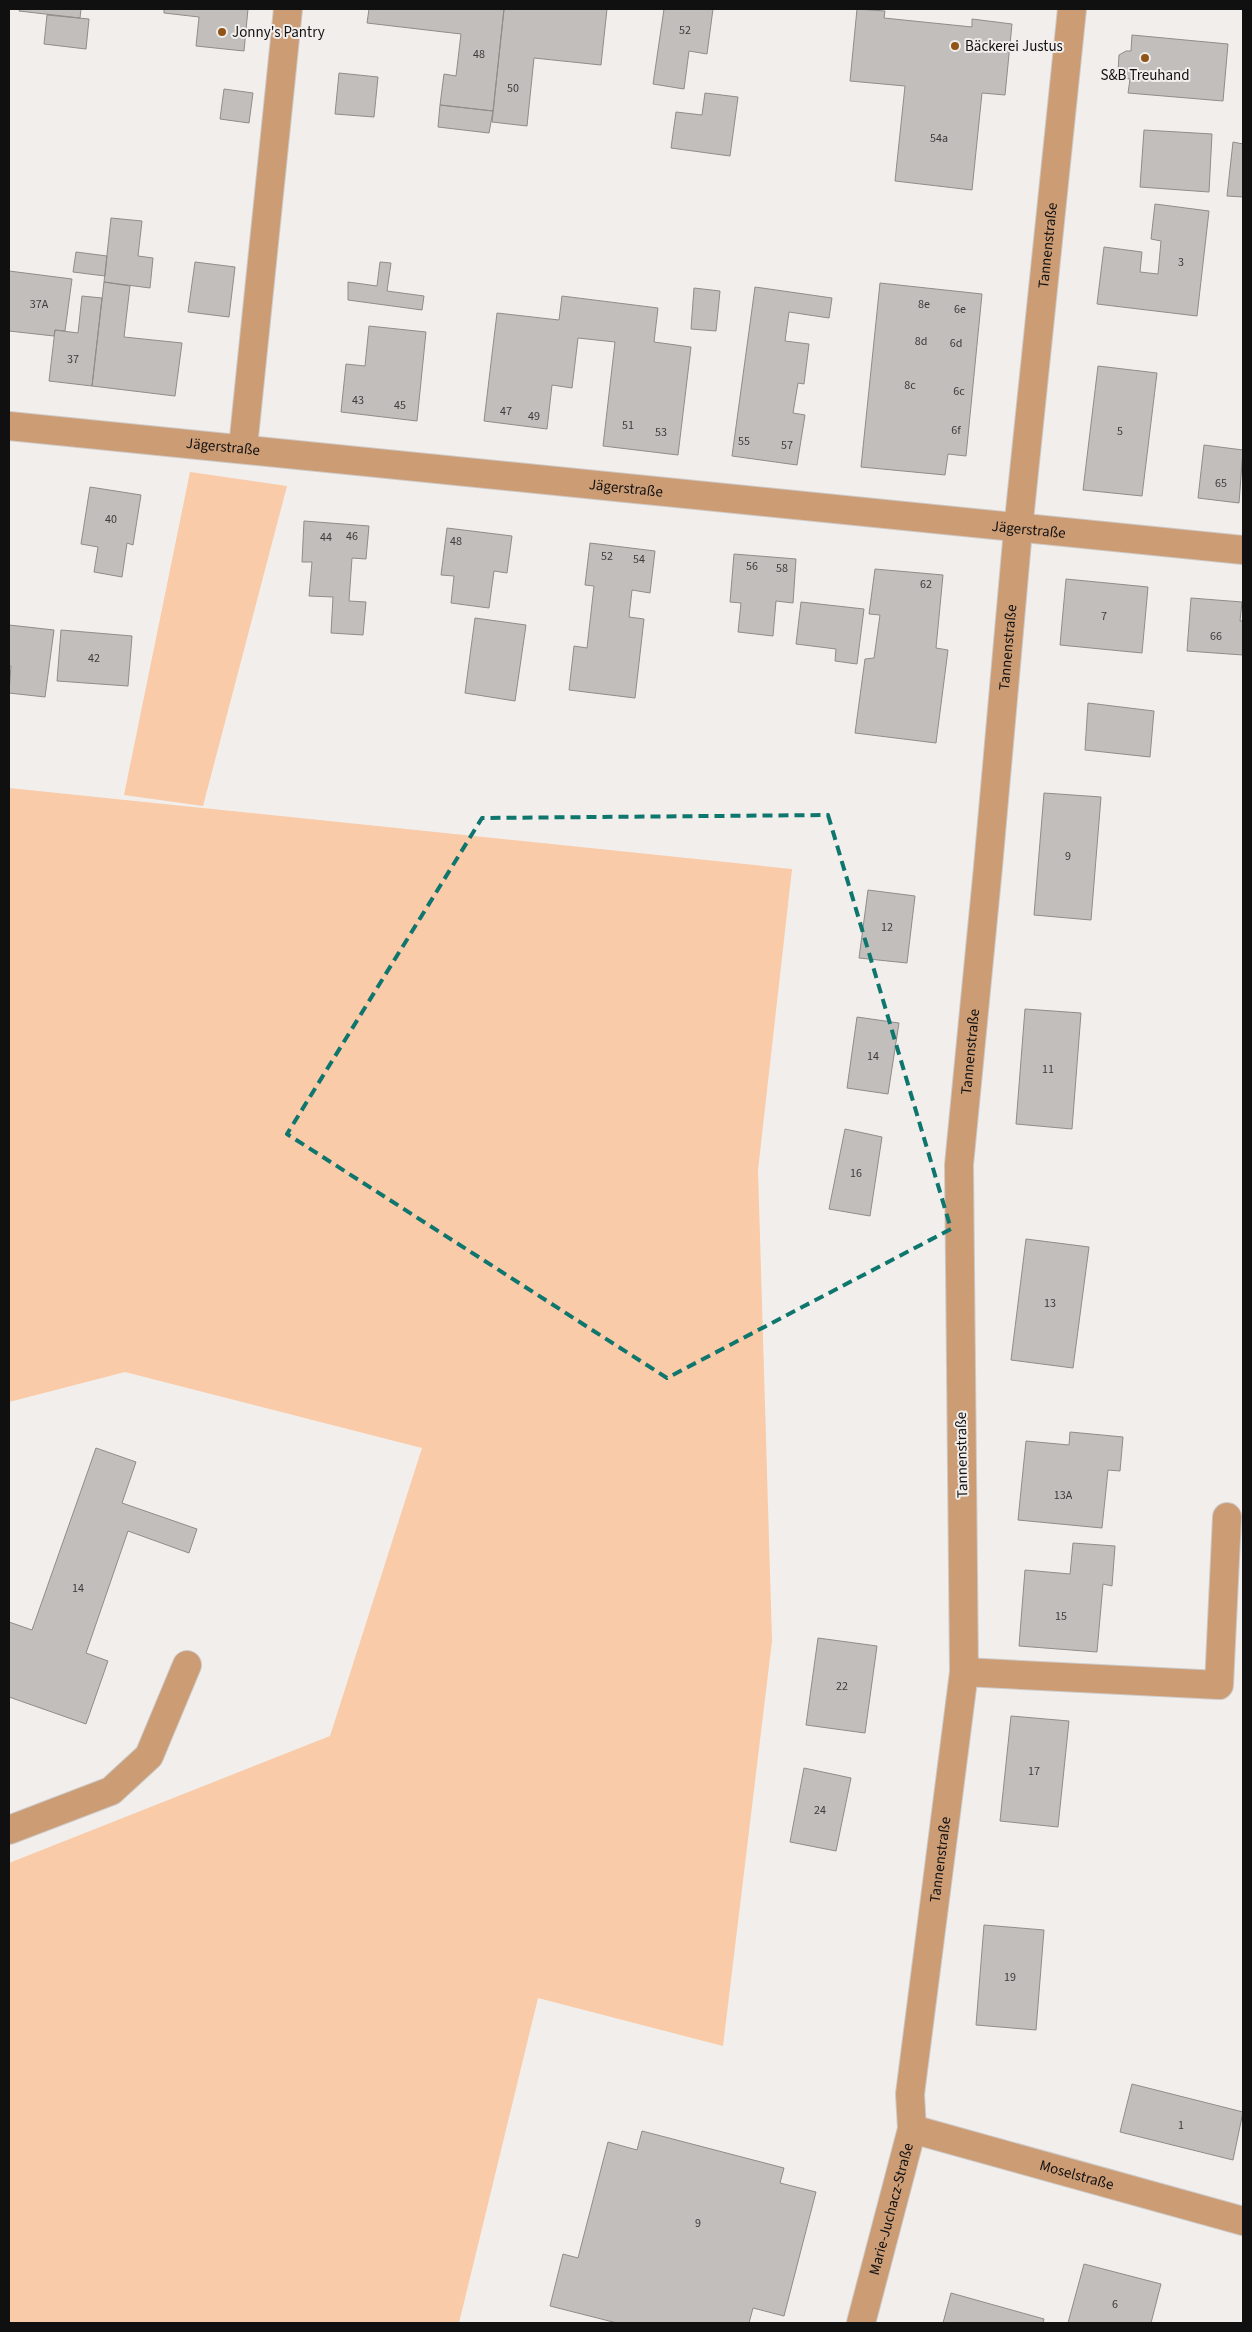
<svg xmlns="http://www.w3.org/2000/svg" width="1252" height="2332" viewBox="0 0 1252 2332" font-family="'Source Sans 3',sans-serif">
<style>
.green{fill:#f9cba8}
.building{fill:#c1bebc;stroke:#8f8c8a}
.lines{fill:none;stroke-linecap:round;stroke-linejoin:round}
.minor-casing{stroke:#cdcac8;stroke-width:30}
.minor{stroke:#cc9c75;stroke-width:28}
.marked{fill:none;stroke:#0f766e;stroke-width:4;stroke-dasharray:10 6;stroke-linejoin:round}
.poi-dot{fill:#915317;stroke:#f1eeeb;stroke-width:2}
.labels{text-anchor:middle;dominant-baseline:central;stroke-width:4;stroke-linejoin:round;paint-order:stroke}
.number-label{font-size:12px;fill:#3d3c3b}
.poi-label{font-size:15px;fill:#111010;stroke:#f1eeeb;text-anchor:start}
.street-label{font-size:15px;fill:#111010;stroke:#f1eeeb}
</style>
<rect width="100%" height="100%" fill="#f1eeeb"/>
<!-- green -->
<path class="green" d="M190 472 287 486 203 806 124 795Z
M9 788 792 869 758 1170 772 1641 723 2046 538 1998 459 2323H9V1863L330 1736 422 1448 125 1372 9 1402Z"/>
<!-- building -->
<path class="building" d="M20 9H81L80 18 19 11Z
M164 9H248L244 51 196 46 199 17 164 13Z
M369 9H504L493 111 440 105 444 74 456 76 461 34 367 23Z
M504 9H607L601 65 534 58 527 126 492 122Z
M664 9H713L707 54 689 51 684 89 653 84Z
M857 9 885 11 884 18 972 27V19L1012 24 1005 95 982 93 972 190 895 181 905 86 850 81Z
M47 15 89 19 86 49 44 44Z
M1132 35 1228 44 1223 101 1128 93 1130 79 1124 78 1118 71 1119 55 1126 51H1131Z
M339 73 378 77 374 117 335 114Z
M224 89 253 93 249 123 220 119Z
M705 93 738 97 730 156 671 148 676 112 702 115Z
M440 105 493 111 489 133 438 127Z
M1144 130 1212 134 1209 192 1140 187Z
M1233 142 1243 144V197L1227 196Z
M1155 204 1209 211 1197 316 1097 304 1104 247 1142 252 1140 272 1158 274 1161 241 1151 239Z
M111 218 142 221 138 256 153 258 150 288 104 282Z
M76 252 107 256 105 276 73 272Z
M195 262 235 267 229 317 188 312Z
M380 262 391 263 387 291 424 296 422 310 348 300V282L377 286Z
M9 271 72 279 65 331 55 330 54 336 9 331Z
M104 282 130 286 124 337 182 343 175 396 92 386Z
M880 283 982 294 966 456 948 454 945 475 861 467Z
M755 287 832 298 829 318 789 312 785 341 809 344 804 384 798 383 793 413 805 415 797 465 732 456Z
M694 288 720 291 716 331 691 329Z
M82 296 102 298 92 386 49 381 55 330 78 333Z
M562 296 658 308 654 342 691 347 678 455 603 446 615 342 578 338 572 388 552 385 547 429 484 421 497 313 559 320Z
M369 326 426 332 417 421 341 412 346 364 365 366Z
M1098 366 1157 373 1142 496 1083 490Z
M1204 445 1243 450 1239 503 1198 498Z
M90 487 141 495 133 545 127 543 122 577 94 572 98 547 81 544Z
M304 521 369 526 366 559 352 558 349 601 366 602 363 635 331 633 333 597 309 596 312 562H302Z
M447 528 512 536 507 573 494 571 489 608 451 603 454 576 441 575Z
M590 543 655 551 650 593 632 590 629 617 644 619 635 698 569 690 574 646 587 648 594 586 585 585Z
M734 554 796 559 793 603 776 601 773 636 738 632 741 603 730 602Z
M875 569 943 575 936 648 948 650 936 743 855 733 865 659 874 658 880 615 869 614Z
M1066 579 1148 587 1142 653 1060 645Z
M1191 598 1242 602 1240 621H1243V655L1187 651Z
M801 602 864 609 857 664 835 661 836 649 796 644Z
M475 618 526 625 515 701 465 693Z
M9 625 54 630 45 697 9 693 11 666H9Z
M61 630 132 636 128 686 57 681Z
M1088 703 1154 711 1150 757 1085 750Z
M1044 793 1101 797 1091 920 1034 915Z
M868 890 915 896 907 963 859 958Z
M1025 1009 1081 1013 1072 1129 1016 1124Z
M857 1017 899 1023 888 1094 847 1088Z
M845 1129 882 1137 870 1216 829 1209Z
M1026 1239 1089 1247 1073 1368 1011 1360Z
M1070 1432 1123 1437 1120 1471 1108 1470 1102 1528 1018 1520 1026 1441 1069 1445Z
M96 1448 136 1462 122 1503 197 1529 189 1553 128 1531 86 1653 108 1661 86 1724 9 1697V1622L32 1630Z
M1073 1543 1115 1546 1112 1586 1103 1584 1097 1652 1019 1646 1025 1570 1070 1574Z
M818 1638 877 1646 865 1733 806 1725Z
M1011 1716 1069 1721 1058 1827 1000 1821Z
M804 1768 851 1778 836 1851 790 1842Z
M984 1925 1044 1930 1036 2030 976 2025Z
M1132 2084 1243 2112 1233 2160 1120 2132Z
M642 2131 784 2168 780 2183 816 2192 784 2316 753 2308 749 2323H617L550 2306 563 2254 578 2258 608 2142 637 2150Z
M1084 2264 1161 2284 1151 2323H1068Z
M951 2293 1044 2319 1043 2323H943Z"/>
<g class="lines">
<defs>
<g id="minor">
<path id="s1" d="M9 426C421 464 831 512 1243 550"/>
<path d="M243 447 288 9"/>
<path d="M964 1672 1219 1685 1227 1517"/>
<path d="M9 1830 111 1791 149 1756 187 1665"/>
<path id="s2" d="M912 2129 1243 2221"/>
<path id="s3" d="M861 2323 912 2129 910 2094 964 1672 959 1165 988 867 1018 530 1072 9"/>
</g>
</defs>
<!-- minor casing -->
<use href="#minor" class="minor-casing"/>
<!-- minor -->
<use href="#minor" class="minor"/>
</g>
<!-- marked area -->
<path class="marked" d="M828 815 951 1229 667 1378 287 1134 482 818Z"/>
<!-- markers -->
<g class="poi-dot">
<circle cx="222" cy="32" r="5"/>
<circle cx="955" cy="46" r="5"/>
<circle cx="1145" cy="58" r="5"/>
</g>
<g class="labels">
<!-- number labels -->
<g class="number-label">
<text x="685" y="30">52</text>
<text x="479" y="54">48</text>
<text x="513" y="88">50</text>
<text x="939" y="138">54a</text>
<text x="1181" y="262">3</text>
<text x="39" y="304">37A</text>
<text x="924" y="304">8e</text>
<text x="960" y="309">6e</text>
<text x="921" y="341">8d</text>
<text x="956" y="343">6d</text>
<text x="73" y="359">37</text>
<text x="910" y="385">8c</text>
<text x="959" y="391">6c</text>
<text x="358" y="400">43</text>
<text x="400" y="405">45</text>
<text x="506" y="411">47</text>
<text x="534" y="416">49</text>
<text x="628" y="425">51</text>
<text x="956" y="430">6f</text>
<text x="1120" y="431">5</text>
<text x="661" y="432">53</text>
<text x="744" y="441">55</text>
<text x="787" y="445">57</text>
<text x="1221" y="483">65</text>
<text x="111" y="519">40</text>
<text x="352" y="536">46</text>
<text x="326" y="537">44</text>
<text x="456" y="541">48</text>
<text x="607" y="556">52</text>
<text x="639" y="559">54</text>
<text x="752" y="566">56</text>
<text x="782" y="568">58</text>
<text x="926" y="584">62</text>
<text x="1104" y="616">7</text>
<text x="1216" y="636">66</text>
<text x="94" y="658">42</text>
<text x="1068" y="856">9</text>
<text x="887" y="927">12</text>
<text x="873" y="1056">14</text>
<text x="1048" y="1069">11</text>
<text x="856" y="1173">16</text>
<text x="1050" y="1303">13</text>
<text x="1063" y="1495">13A</text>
<text x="78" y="1588">14</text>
<text x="1061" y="1616">15</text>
<text x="842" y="1686">22</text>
<text x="1034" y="1771">17</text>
<text x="820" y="1810">24</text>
<text x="1010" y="1977">19</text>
<text x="1181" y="2125">1</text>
<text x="698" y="2223">9</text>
<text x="1115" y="2304">6</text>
</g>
<!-- poi labels -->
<g class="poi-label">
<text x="232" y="32">Jonny's Pantry</text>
<text x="965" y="46">Bäckerei Justus</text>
<text x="1145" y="75" text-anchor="middle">S&amp;B Treuhand</text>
</g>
<!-- street labels -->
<g class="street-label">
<text stroke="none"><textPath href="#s3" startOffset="2092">Tannenstraße</textPath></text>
<text stroke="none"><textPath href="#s1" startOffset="215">Jägerstraße</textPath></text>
<text stroke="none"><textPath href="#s1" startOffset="620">Jägerstraße</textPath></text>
<text stroke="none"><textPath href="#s1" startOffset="1025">Jägerstraße</textPath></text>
<text stroke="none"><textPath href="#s3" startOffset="1688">Tannenstraße</textPath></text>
<text stroke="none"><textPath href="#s3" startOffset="1282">Tannenstraße</textPath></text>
<text transform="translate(962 1455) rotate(-91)">Tannenstraße</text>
<text stroke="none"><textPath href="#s3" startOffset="472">Tannenstraße</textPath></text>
<text stroke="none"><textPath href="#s2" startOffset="171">Moselstraße</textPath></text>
<text stroke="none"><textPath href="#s3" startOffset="118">Marie-Juchacz-Straße</textPath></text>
</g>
</g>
<!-- border -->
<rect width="1252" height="2332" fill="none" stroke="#111010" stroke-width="20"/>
</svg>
